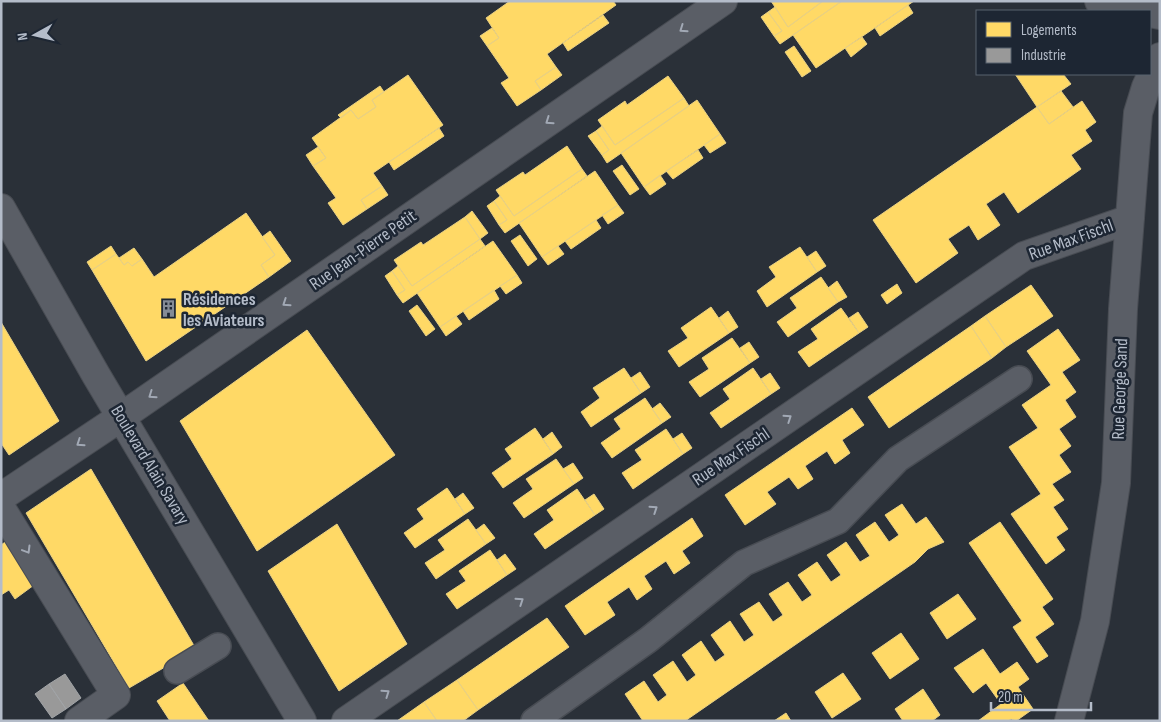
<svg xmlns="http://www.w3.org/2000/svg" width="1161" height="722" viewBox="0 0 1161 722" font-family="'Sofia Sans Condensed',sans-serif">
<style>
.homes{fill:#ffd966;stroke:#e8d084}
.industry{fill:#999;stroke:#a1a4a7}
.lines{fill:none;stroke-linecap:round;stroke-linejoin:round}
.pedestrian-casing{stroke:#484c53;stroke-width:28}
.minor-casing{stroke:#484c53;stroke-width:30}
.pedestrian{stroke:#5a5e66;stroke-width:25}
.minor{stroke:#5a5e66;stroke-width:28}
.oneway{stroke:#a2a9b5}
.labels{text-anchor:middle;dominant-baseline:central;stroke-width:5;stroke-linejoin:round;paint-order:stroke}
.street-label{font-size:18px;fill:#b4bcc9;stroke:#1d2633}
.poi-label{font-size:18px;font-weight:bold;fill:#b4bcc9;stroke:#1d2633;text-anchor:start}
</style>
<rect width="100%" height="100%" fill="#2a3038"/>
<!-- homes -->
<path class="homes" d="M510 1H613L616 5 547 54 556 67 535 81 541 90 517 106 501 83 509 78 487 46 499 38 486 18Z
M771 1H823L788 27Z
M823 1H842L780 44 774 36 782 31 768 12 775 7 788 27Z
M842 1H914L816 68 793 35Z
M908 5 913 13 880 36 875 28Z
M768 12 782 31 774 36 761 17Z
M603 15 609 23 568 51 563 43Z
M492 28 499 38 487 46 480 36Z
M862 37 867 44 851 57 845 48Z
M794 46 811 71 802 77 785 52Z
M556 67 562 75 541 90 535 81Z
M1015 74H1063L1071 84 1037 107Z
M408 75 443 125 373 173 382 186 361 200 367 209 343 225 328 203 336 198 313 166 326 158 312 138 351 110 358 119 376 107 372 100Z
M668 76 684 98 615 145 598 120 625 101 627 105Z
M380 86 384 92 372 100 376 107 358 119 351 110 341 118 338 115Z
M1061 91 1073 107 1049 124 1037 107Z
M684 98 689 106 607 163 602 155 609 150 596 131 602 126 615 145Z
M697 100 720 134 644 187 621 153Z
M1082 101 1096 122 1085 130 1092 141 1071 155 1081 169 1018 213 1004 192 986 204 1000 225 978 240 969 225 948 239 958 253 916 283 873 220 1037 107 1049 124Z
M439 128 444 136 394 170 389 162Z
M596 131 609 150 602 155 588 136Z
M720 134 726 143 710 153 704 145Z
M567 146 582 169 514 216 496 190 523 172 525 175Z
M318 147 326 158 313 166 306 155Z
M698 150 703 158 673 179 666 171Z
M622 165 639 189 630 195 613 171Z
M582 169 587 176 505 233 499 225 507 220 494 201 500 196 514 216Z
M595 171 618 205 542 257 519 223Z
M660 175 666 184 650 195 644 187Z
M382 186 388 195 367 209 361 200Z
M494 201 507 220 499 225 487 206Z
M618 205 624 213 608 224 602 215Z
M472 211 488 233 480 239 465 217Z
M246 213 275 255 261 265 269 277 146 361 92 270 116 254 124 265 128 262 132 266 142 259 154 277Z
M465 217 480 239 412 286 394 260 421 242 423 245Z
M596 220 601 228 571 249 565 241Z
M270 231 291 261 269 277 261 265 275 255 262 237Z
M520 235 537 259 528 266 511 241Z
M480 239 485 246 403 303 397 295 405 290 392 271 398 266 412 286Z
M493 241 517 275 440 327 417 293Z
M111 246 116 254 92 270 87 262Z
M558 246 564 254 548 265 542 257Z
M800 247 817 272 767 307 757 291 776 277 769 267Z
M134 248 142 259 132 266 128 262 124 265 119 258Z
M816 251 826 266 817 272 807 257Z
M392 271 405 290 397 295 385 276Z
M517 275 522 283 506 294 500 286Z
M821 277 838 302 788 337 777 322 797 308 790 298Z
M837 281 847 297 838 302 828 288Z
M897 284 902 293 887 304 881 295Z
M1031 285 1053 316 1006 347 985 316Z
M494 290 499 299 469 320 463 311Z
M417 305 435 329 426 336 409 311Z
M711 307 729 333 679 367 668 351 688 338 681 328Z
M841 308 859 333 809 367 798 352 818 339 811 329Z
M728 311 738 327 729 333 719 318Z
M858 312 868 327 859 333 849 318Z
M456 316 462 324 446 336 440 327Z
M985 316 1006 347 992 358 971 326Z
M1 322 59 421 9 455 1 443Z
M971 326 992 358 889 428 868 397Z
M1058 329 1080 360 1062 372 1076 392 1065 400 1076 417 1059 429 1071 446 1059 455 1071 472 1052 484 1064 500 1053 507 1068 529 1056 537 1065 550 1046 564 1011 514 1041 494 1009 447 1038 428 1022 405 1051 385 1027 351Z
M307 330 395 455 257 551 180 421Z
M732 338 750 363 700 397 689 382 709 369 702 358Z
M749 342 759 357 750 363 740 348Z
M624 368 641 393 591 427 581 412 600 398 593 388Z
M753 368 771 394 721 428 710 413 730 399 723 389Z
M640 372 650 387 641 393 631 378Z
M770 373 780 388 771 394 761 379Z
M645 398 662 423 612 458 601 443 621 429 614 419Z
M660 403 671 417 662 423 652 409Z
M852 408 864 425 842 440 850 453 835 464 827 451 805 466 813 479 798 489 789 477 767 492 776 504 745 525 725 495Z
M535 428 553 454 503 488 492 473 512 459 505 449Z
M666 429 683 454 633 489 622 473 642 460 635 450Z
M552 432 562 447 553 454 543 439Z
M682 433 692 448 683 454 673 439Z
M556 459 574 484 524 518 513 503 533 489 526 479Z
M573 463 583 478 574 484 563 469Z
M91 469 196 649 129 688 26 513Z
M447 488 465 514 415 548 404 533 424 519 417 509Z
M577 489 595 515 545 549 534 534 554 520 547 510Z
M463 493 474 508 465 514 455 499Z
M594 494 604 509 595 515 585 500Z
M902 504 916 524 926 517 944 542 928 549 915 562 685 721H643L625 694 644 681 658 702 667 695 653 675 673 661 687 682 696 675 682 655 701 641 715 662 725 655 711 635 730 621 744 642 754 635 740 614 759 602 773 622 783 615 769 594 788 582 802 602 812 595 798 575 817 562 831 582 841 575 827 555 846 542 860 562 870 556 856 535 875 522 889 542 899 535 885 515Z
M692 518 703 536 682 551 690 563 674 574 666 561 644 576 652 589 637 600 629 587 607 602 615 615 585 635 565 606Z
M468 519 486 544 436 579 425 563 445 550 438 540Z
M1000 522 1053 599 1042 607 1054 624 1035 637 1048 656 1037 663 1013 627 1022 621 969 543Z
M337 524 407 644 339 691 268 571Z
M484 524 495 538 486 544 476 530Z
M8 540 34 585 15 599 9 590 1 595V545Z
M490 550 507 575 457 609 446 594 466 581 459 571Z
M505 554 516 569 507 575 497 560Z
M958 594 976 619 947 639 930 613Z
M547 618 569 647 478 710 457 680Z
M901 633 919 659 890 679 872 653Z
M983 649 1000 674 1017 662 1029 679 1018 687 1033 709 1016 721 1011 719 1008 721H978L1001 704 986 683 973 693 954 668Z
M843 673 861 699 832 718 815 692Z
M457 680 478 710 463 721H437L424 702Z
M183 683 209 721H170L157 701Z
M923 689 940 715 932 721H903L895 709Z
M424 702 437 721H397Z
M786 713 791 721H774Z"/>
<!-- industry -->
<path class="industry" d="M65 674 81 698 66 709 49 684Z
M49 684 66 709 52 718 35 694Z"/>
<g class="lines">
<defs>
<path id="pedestrian" d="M177 671 218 646
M534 721 648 640 744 563 838 521 898 459 1019 379"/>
<path id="minor" d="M1099 1 1124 10 1134 11
M1150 13 1160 15
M1 208 96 375 302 721
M1 497 121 417 723 1
M1 508 116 695 79 721
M346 721 1024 256 1130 219
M1069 721 1095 621 1116 483 1123 309 1138 113 1146 87 1160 57"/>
</defs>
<!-- pedestrian casing -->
<use href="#pedestrian" class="pedestrian-casing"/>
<!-- minor casing -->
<use href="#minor" class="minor-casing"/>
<!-- pedestrian -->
<use href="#pedestrian" class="pedestrian"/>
<!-- minor -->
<use href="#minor" class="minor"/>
</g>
<!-- one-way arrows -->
<defs><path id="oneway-chevron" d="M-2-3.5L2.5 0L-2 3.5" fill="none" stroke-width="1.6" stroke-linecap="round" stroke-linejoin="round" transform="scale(1.25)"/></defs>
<g class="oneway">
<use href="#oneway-chevron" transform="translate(683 29) rotate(145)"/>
<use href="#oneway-chevron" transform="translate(549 121) rotate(145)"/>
<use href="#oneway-chevron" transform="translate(286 303) rotate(146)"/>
<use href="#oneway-chevron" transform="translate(152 395) rotate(145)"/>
<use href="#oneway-chevron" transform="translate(788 418) rotate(-34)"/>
<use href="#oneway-chevron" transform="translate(80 443) rotate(146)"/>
<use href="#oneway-chevron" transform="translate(654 509) rotate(-34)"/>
<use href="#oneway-chevron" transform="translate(27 550) rotate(59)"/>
<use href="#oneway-chevron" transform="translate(520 601) rotate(-34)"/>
<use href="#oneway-chevron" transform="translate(386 693) rotate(-35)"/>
</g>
<!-- icons -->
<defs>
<symbol id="building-bare" viewBox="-9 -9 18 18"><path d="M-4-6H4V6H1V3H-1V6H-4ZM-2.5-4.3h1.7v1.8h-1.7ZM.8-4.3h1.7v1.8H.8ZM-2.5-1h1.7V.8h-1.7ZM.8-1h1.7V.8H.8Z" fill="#848b96" stroke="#1d2633" stroke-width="2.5" paint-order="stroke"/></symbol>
</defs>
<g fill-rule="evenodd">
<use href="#building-bare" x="156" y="296" width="25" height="25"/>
</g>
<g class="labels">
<!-- street labels -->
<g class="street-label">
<text transform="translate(1071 240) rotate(-20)">Rue Max Fischl</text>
<text transform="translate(363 250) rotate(-35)">Rue Jean-Pierre Petit</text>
<text transform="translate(1120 389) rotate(-88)">Rue George Sand</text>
<text transform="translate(731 457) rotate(-34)">Rue Max Fischl</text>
<text transform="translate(150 465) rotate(59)">Boulevard Alain Savary</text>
</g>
<!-- poi labels -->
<g class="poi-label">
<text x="183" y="299">Résidences<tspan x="183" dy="21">les Aviateurs</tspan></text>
</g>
</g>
<!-- border -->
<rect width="1161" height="722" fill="none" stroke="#b4bcc9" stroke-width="5"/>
<!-- legend -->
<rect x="976" y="10" width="175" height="65" fill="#1d2633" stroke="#59626f"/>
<rect x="986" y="22" width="25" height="15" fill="#ffd966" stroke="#59626f"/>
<text x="1021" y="35" font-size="15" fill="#b4bcc9">Logements</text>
<rect x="986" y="48" width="25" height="15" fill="#999999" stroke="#59626f"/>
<text x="1021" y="60" font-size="15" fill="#b4bcc9">Industrie</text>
<!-- north arrow -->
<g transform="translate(35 35) rotate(262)" stroke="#1d2633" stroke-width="4" paint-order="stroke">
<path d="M0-4L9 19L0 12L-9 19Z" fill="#b4bcc9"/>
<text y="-8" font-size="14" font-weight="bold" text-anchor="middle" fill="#b4bcc9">N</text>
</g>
<!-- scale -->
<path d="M991 702v8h100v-8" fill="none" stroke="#b4bcc9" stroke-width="2.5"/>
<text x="998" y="702" font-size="15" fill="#b4bcc9" stroke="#1d2633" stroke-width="4" paint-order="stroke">20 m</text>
</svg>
